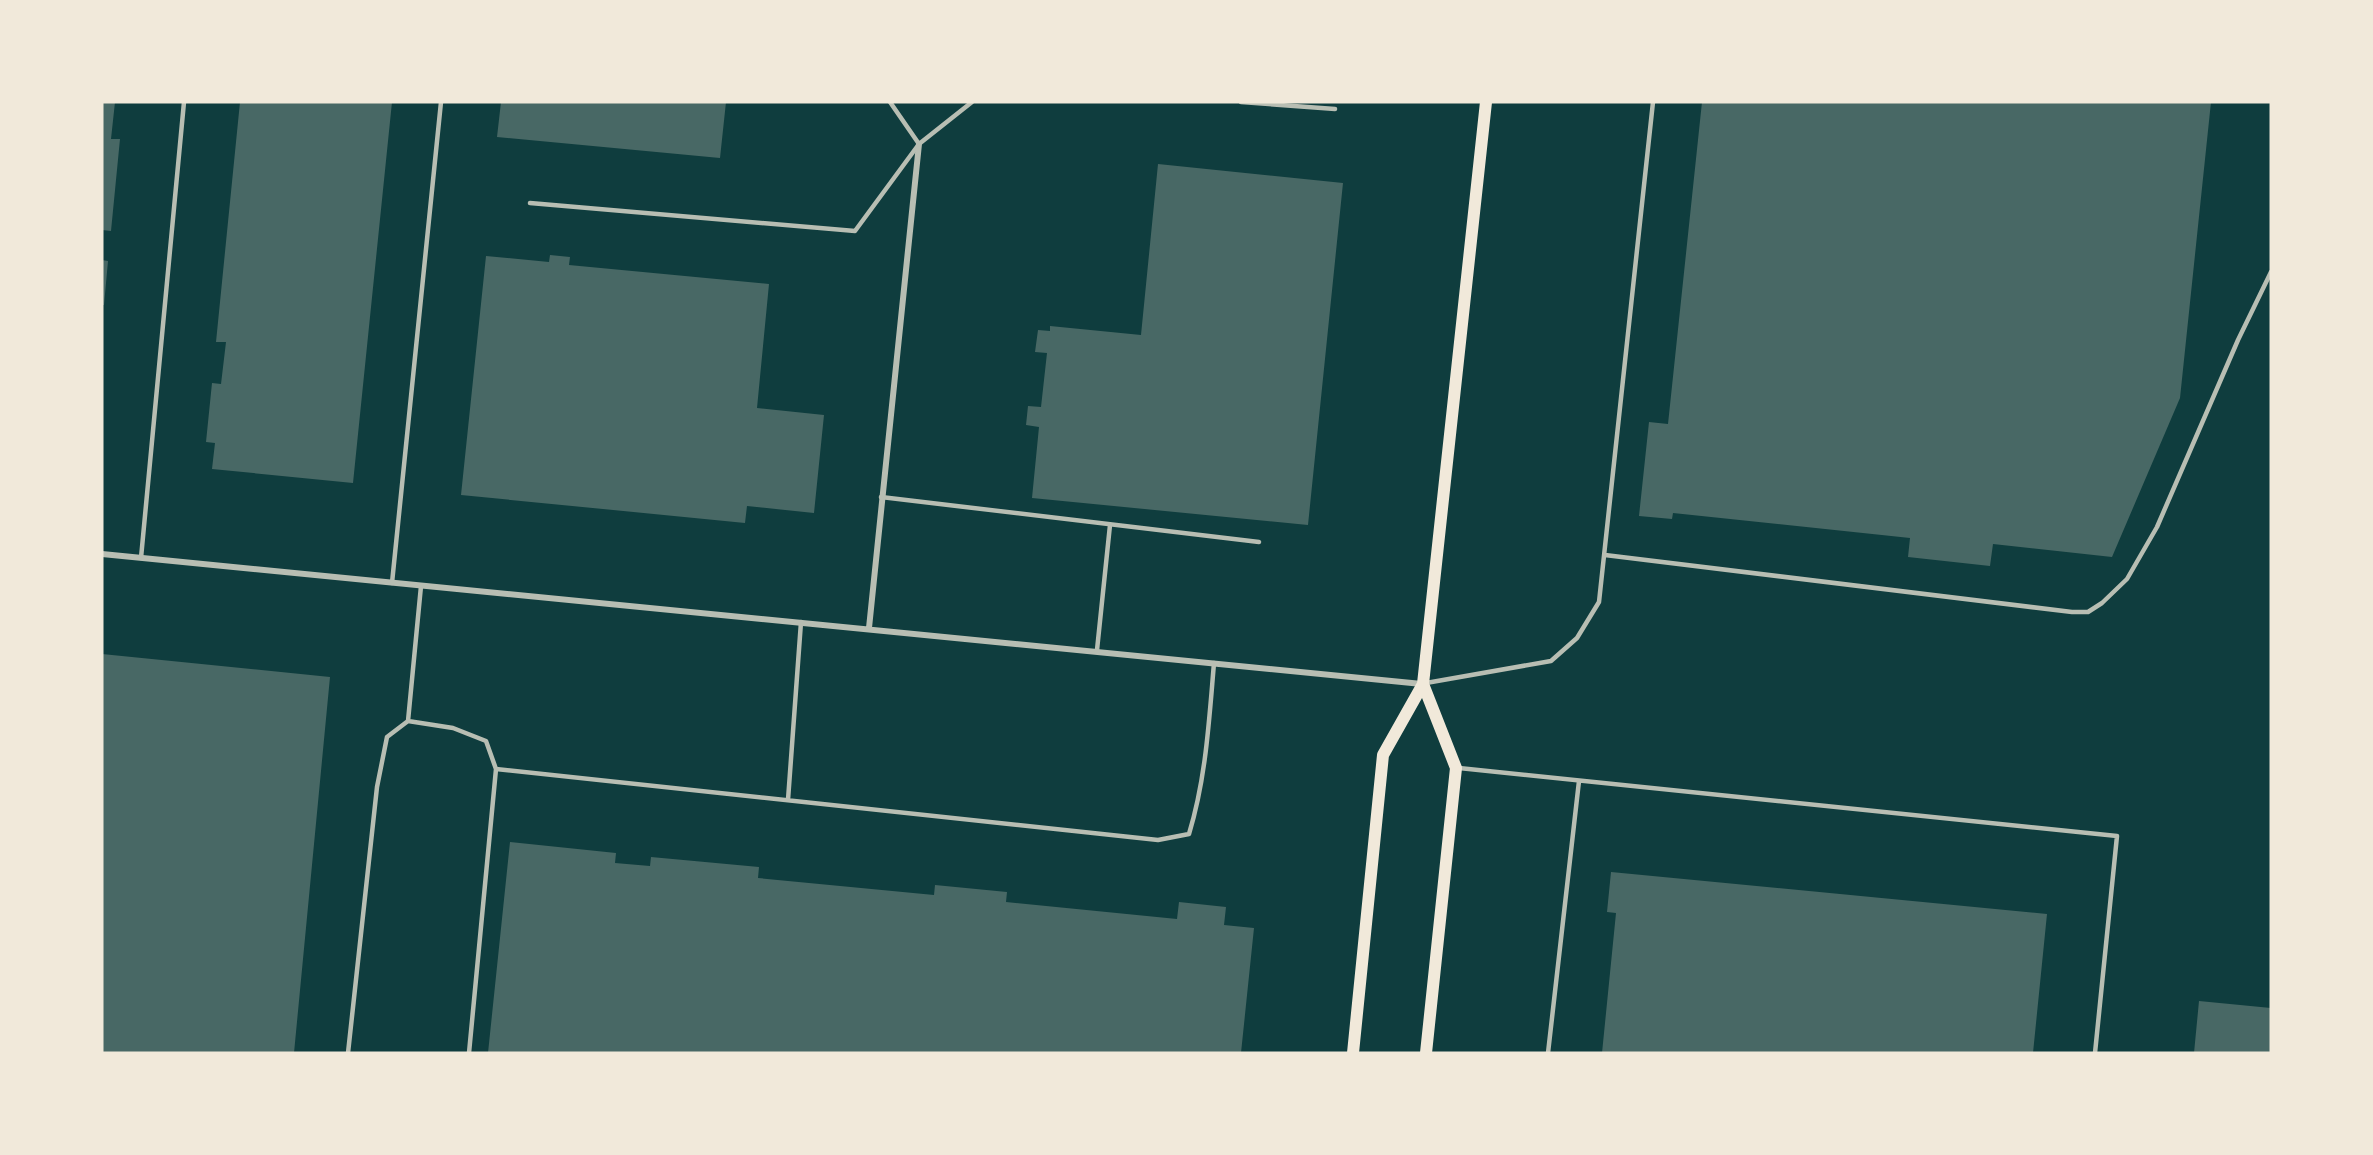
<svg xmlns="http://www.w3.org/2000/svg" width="2373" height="1155" viewBox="0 0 2373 1155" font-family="Rubik,sans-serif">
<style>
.building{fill:#486865}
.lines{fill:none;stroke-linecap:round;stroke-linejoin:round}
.service{stroke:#b8beb3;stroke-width:4.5}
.minor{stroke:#b8beb3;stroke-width:6}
.secondary{stroke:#f1e9da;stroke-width:12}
</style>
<rect width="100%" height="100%" fill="#0f3d3e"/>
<!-- building -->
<path class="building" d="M102 102H115L111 139H120L111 231 102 230Z
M240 102H392L353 483 212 469 215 443 206 442 212 383 221 384 226 342H216Z
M501 102H726L720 158 497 137Z
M1702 102H2211L2180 398 2112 557 1993 544 1990 566 1908 557 1910 538 1673 513 1672 519 1639 516 1649 422 1668 424Z
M1158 164 1343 183 1308 525 1032 498 1039 427 1026 425 1028 406 1041 407 1047 353 1035 352 1038 330 1050 331V326L1141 335Z
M550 255 570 257 569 265 769 284 757 408 824 415 814 513 747 506 745 523 461 495 486 256 549 262Z
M102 260 108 261 104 305H102Z
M102 654 330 677 294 1053H102Z
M510 842 616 853 615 863 650 866 651 857 759 867 758 878 934 895 935 885 1007 892 1006 902 1177 919 1179 902 1226 907 1224 925 1254 928 1241 1053H488Z
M1611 872 2047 914 2033 1053H1602L1616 913 1607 912Z
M2199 1001 2271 1008V1053H2194Z"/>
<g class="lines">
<!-- service -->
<path class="service" d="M890 102 919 144
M1241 102 1335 109
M530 203 855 231 919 144 972 102
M881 497 1259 542
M1605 555 2072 612H2088L2102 603 2127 579 2157 527 2238 340 2271 272
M141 558 184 102
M392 583 441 102
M421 586 408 721 453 728 486 741 496 769 1158 840 1189 834C1206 778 1209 721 1214 663
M1097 650 1110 525
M1426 683 1551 661 1577 638 1599 602 1653 102
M1459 768 2117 836 2095 1053
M788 800 801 622
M348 1053 377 787 387 737 408 721
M469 1053 496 769
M1548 1053 1579 781"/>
<!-- minor -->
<path class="minor" d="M102 554 1422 684
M869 628 919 144"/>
<!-- secondary -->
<path class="secondary" d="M1423 684 1456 768 1426 1053
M1353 1053 1383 755 1423 684 1486 102"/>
</g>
<!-- border -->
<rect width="2373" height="1155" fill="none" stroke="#f1e9da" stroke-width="207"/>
</svg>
